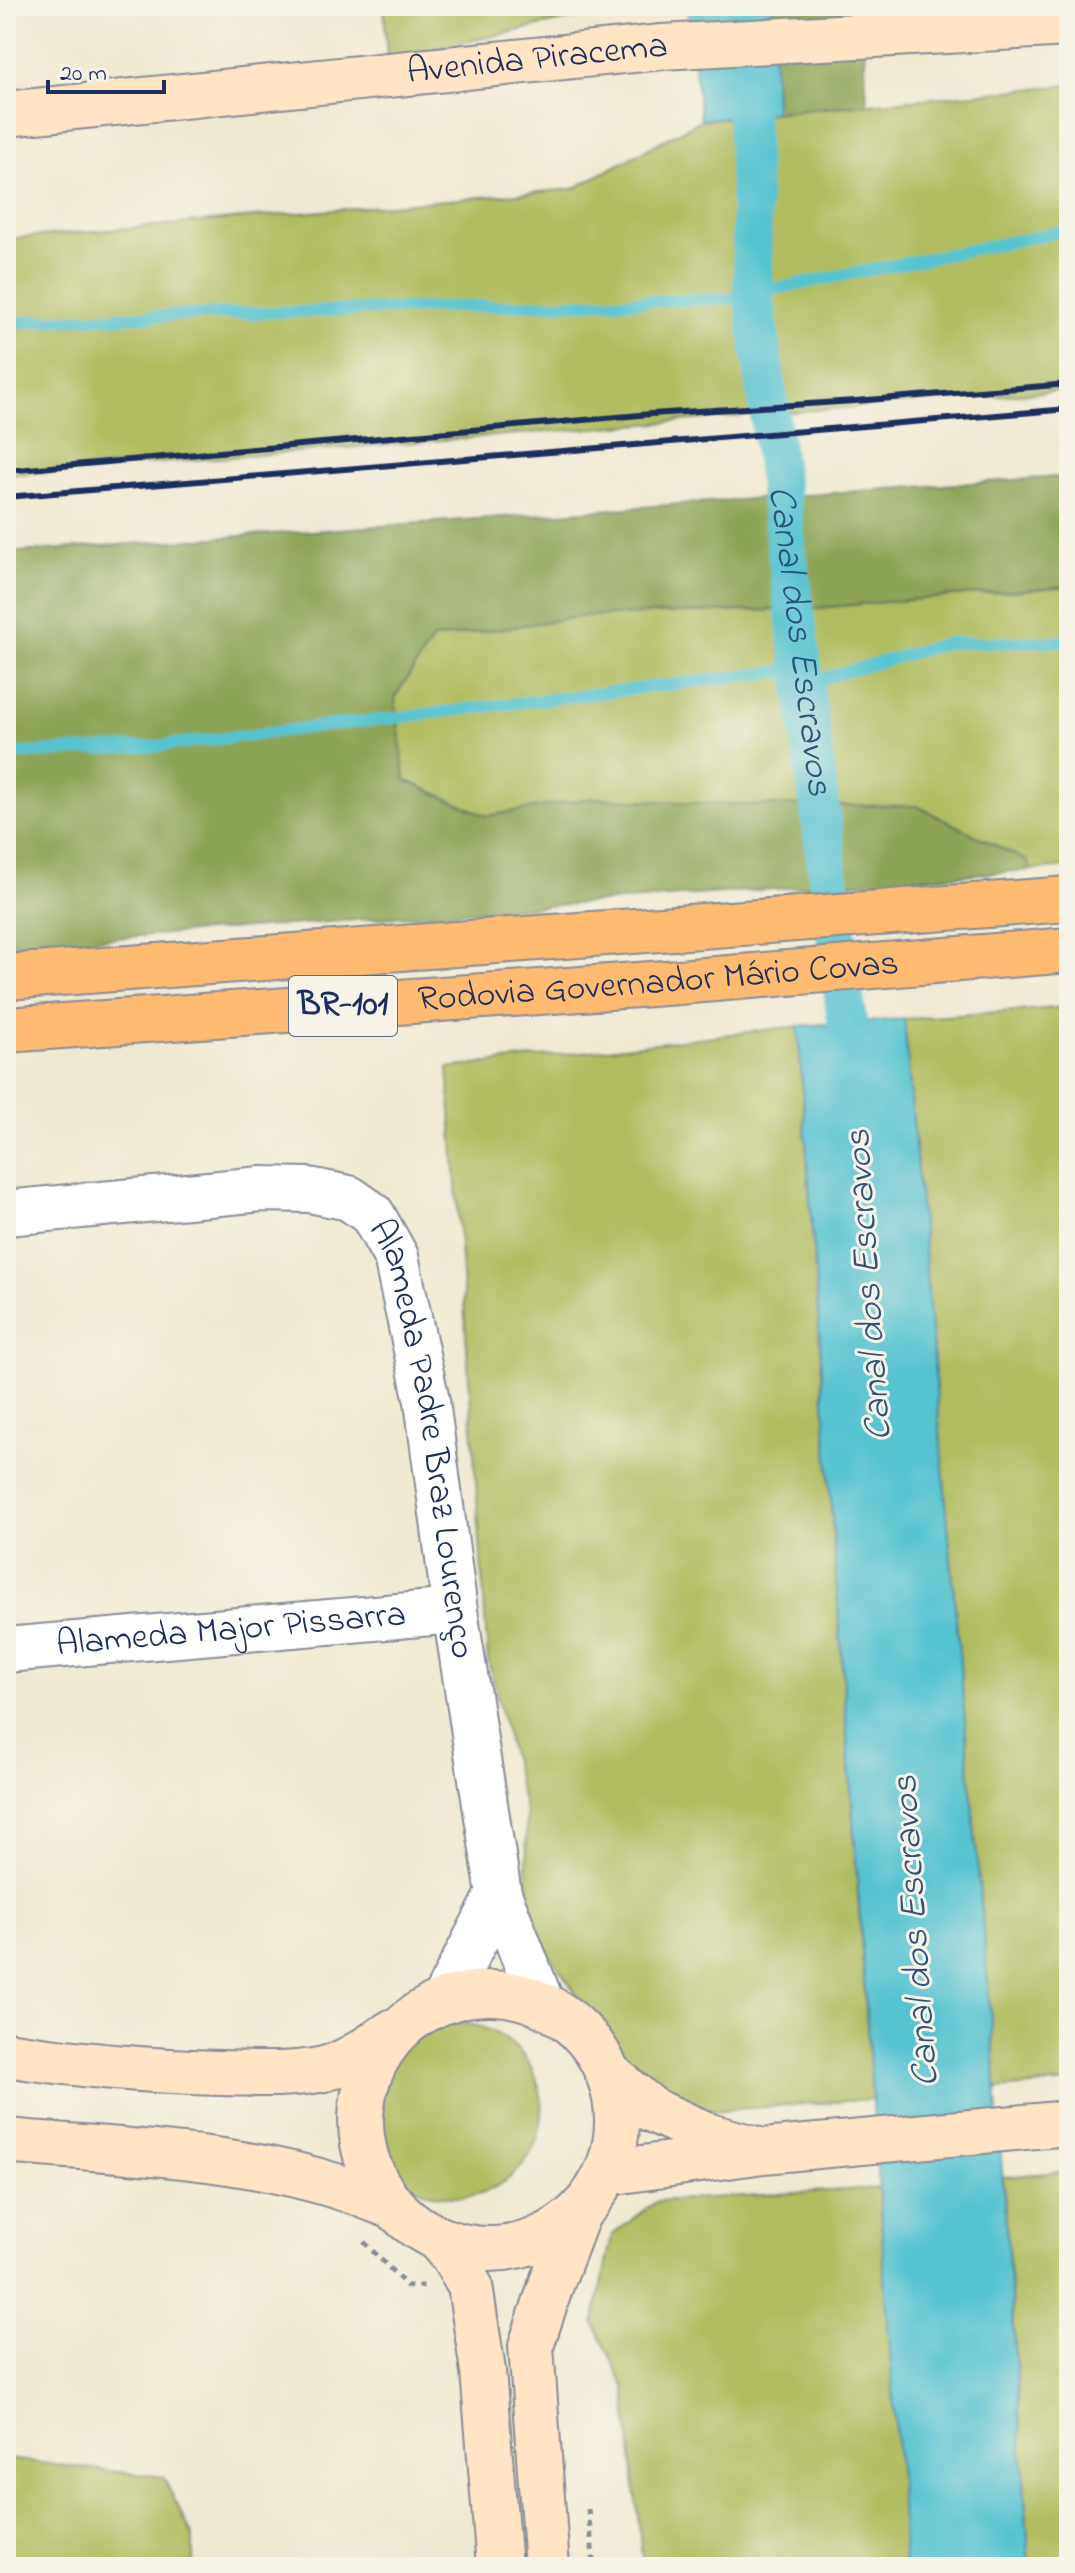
<svg xmlns="http://www.w3.org/2000/svg" width="1075" height="2573" viewBox="0 0 1075 2573" font-family="'Indie Flower',sans-serif">
<style>
.green{fill:#b0bc5e;stroke:#66765e;stroke-width:2}
.forest{fill:#8ca455;stroke:#546a5a;stroke-width:2}
.water{fill:#57c3d0;stroke:#397997;stroke-width:2}
.lines{fill:none;stroke-linecap:round;stroke-linejoin:round}
.stream{stroke:#57c3d0;stroke-width:12}
.canal{stroke:#57c3d0;stroke-width:40}
.street-casing{stroke:#868c98;stroke-width:48}
.secondary-casing{stroke:#868c98;stroke-width:48}
.primary-casing{stroke:#868c98;stroke-width:48}
.path{stroke:#868c98;stroke-width:5;stroke-dasharray:6 6;stroke-linecap:butt}
.street{stroke:#fff;stroke-width:44}
.secondary{stroke:#ffe4c6;stroke-width:44}
.primary{stroke:#ffbb71;stroke-width:44}
.rail{stroke:#1b2f5e;stroke-width:6}
.labels{text-anchor:middle;dominant-baseline:central;stroke-width:6;stroke-linejoin:round;paint-order:stroke}
.shield{fill:#f7f3e8;stroke:#5d6a87;stroke-width:2}
.shield-label{font-size:34px;font-weight:bold;fill:#1b2f5e}
.street-label{font-size:36px;fill:#1b2f5e;stroke:#f7f3e8}
.water-label{font-size:38px;font-style:italic;fill:#2a547a;stroke:#f7f3e8}
</style>
<rect width="100%" height="100%" fill="#f7f3e8"/>
<filter id="ink" filterUnits="userSpaceOnUse"><feTurbulence type="fractalNoise" baseFrequency=".0125" numOctaves="2"/><feDisplacementMap in="SourceGraphic" scale="16" xChannelSelector="R" yChannelSelector="G"/><feConvolveMatrix kernelMatrix="1 2 1 2 8 2 1 2 1" color-interpolation-filters="sRGB"/></filter>
<filter id="wash" filterUnits="userSpaceOnUse"><feTurbulence type="fractalNoise" baseFrequency=".006" numOctaves="4" result="noise"/><feDisplacementMap in="SourceGraphic" scale="32" xChannelSelector="R" yChannelSelector="G"/><feGaussianBlur stdDeviation="1.8" result="paint"/><feColorMatrix in="noise" values="0 0 0 0 0 0 0 0 0 0 0 0 0 0 0 0 0 1.4 0 .05"/><feComposite in="paint" operator="in"/></filter>
<g filter="url(#wash)">
<rect width="100%" height="100%" fill="#f0e9d1"/>
<!-- green -->
<path class="green" d="M384 6H632L387 59Z
M1069 85V390L6 475V239L573 189 701 120Z
M1069 586V867L1031 870 1027 861 917 806 746 805 592 798 487 816 405 780 395 697 433 639 584 616 806 609Z
M1069 1007V2083L997 2089 904 1019Z
M798 1026 872 2099 659 2115 528 1923 526 1814 488 1660 448 1068Z
M368 2110a87 87 0 1 1 174 0a87 87 0 1 1-174 0Z
M1069 2171V2567H1030L1003 2177Z
M879 2188 905 2567H643L625 2387 594 2323 612 2235 657 2201Z
M6 2459 163 2477 193 2536V2567H6Z"/>
<!-- forest -->
<path class="forest" d="M772 6H862L867 104 775 112Z
M1069 476V586L806 609 584 616 433 639 395 697 405 780 487 816 592 798 746 805 917 806 1027 861 1031 870 6 946V553Z"/>
<!-- water -->
<path class="water" d="M687 6H772L775 112 701 120Z
M904 1019 993 2043 1030 2567H905L798 1026Z"/>
<g class="lines">
<!-- stream -->
<path class="stream" d="M754 293 1069 230
M6 323 90 318 754 298
M803 684 947 643 1069 641
M6 754 159 746 801 669"/>
<!-- canal -->
<path class="canal" id="s1" d="M743 6 754 293 854 1075"/>
</g>
</g>
<g filter="url(#ink)">
<g class="lines">
<defs>
<g id="street">
<path id="s2" d="M6 1213 262 1189 309 1190 349 1198 372 1214 396 1257 427 1401 455 1611 499 1894 542 2004"/>
<path id="s3" d="M6 1650 455 1611"/>
<path d="M444 2000 499 1894"/>
</g>
<g id="secondary">
<path id="s4" d="M6 114 662 47 1069 24"/>
<circle cx="489" cy="2121" r="128"/>
<path d="M6 2054C77 2065 148 2071 220 2073 254 2074 291 2076 324 2069 349 2063 373 2044 394 2031"/>
<path d="M610 2075 652 2110 710 2136 753 2148"/>
<path d="M6 2141C116 2151 233 2153 339 2187 358 2193 377 2201 396 2208"/>
<path d="M607 2173 763 2151 1069 2123"/>
<path d="M437 2238 454 2258 470 2286 483 2371 499 2567"/>
<path d="M547 2567 531 2346 552 2282 578 2214"/>
</g>
<g id="primary">
<path d="M6 977 1069 899"/>
<path id="s5" d="M6 1030 679 982 1069 950"/>
</g>
</defs>
<!-- street casing -->
<use href="#street" class="street-casing"/>
<!-- secondary casing -->
<use href="#secondary" class="secondary-casing"/>
<!-- primary casing -->
<use href="#primary" class="primary-casing"/>
<!-- path -->
<path class="path" d="M364 2242 407 2286H424
M588 2509 594 2567"/>
<!-- street -->
<use href="#street" class="street"/>
<!-- secondary -->
<use href="#secondary" class="secondary"/>
<!-- primary -->
<use href="#primary" class="primary"/>
<!-- rail -->
<path class="rail" d="M6 471 651 414 855 401 1069 384
M6 497 1069 409"/>
</g>
</g>
<g class="labels">
<!-- shield labels -->
<rect class="shield" x="289" y="976" width="108" height="60" rx="6"/>
<g class="shield-label">
<text x="343" y="1006">BR-101</text>
</g>
<!-- street labels -->
<g class="street-label">
<text stroke="none"><textPath href="#s4" startOffset="534">Avenida Piracema</textPath></text>
<text stroke="none"><textPath href="#s5" startOffset="654">Rodovia Governador Mário Covas</textPath></text>
<text stroke="none"><textPath href="#s2" startOffset="606">Alameda Padre Braz Lourenço</textPath></text>
<text stroke="none"><textPath href="#s3" startOffset="226">Alameda Major Pissarra</textPath></text>
</g>
<!-- water labels -->
<g class="water-label">
<text stroke="none"><textPath href="#s1" startOffset="638">Canal dos Escravos</textPath></text>
<text transform="translate(870 1285) rotate(-94)">Canal dos Escravos</text>
<text transform="translate(917 1931) rotate(-94)">Canal dos Escravos</text>
</g>
</g>
<!-- margin -->
<rect width="1075" height="2573" fill="none" stroke="#f7f3e8" stroke-width="32"/>
<!-- scale -->
<path d="M48 80v12h116v-12" fill="none" stroke="#1b2f5e" stroke-width="4"/>
<text x="60" y="80" font-size="24" fill="#1b2f5e" stroke="#f7f3e8" stroke-width="6" paint-order="stroke">20 m</text>
</svg>
